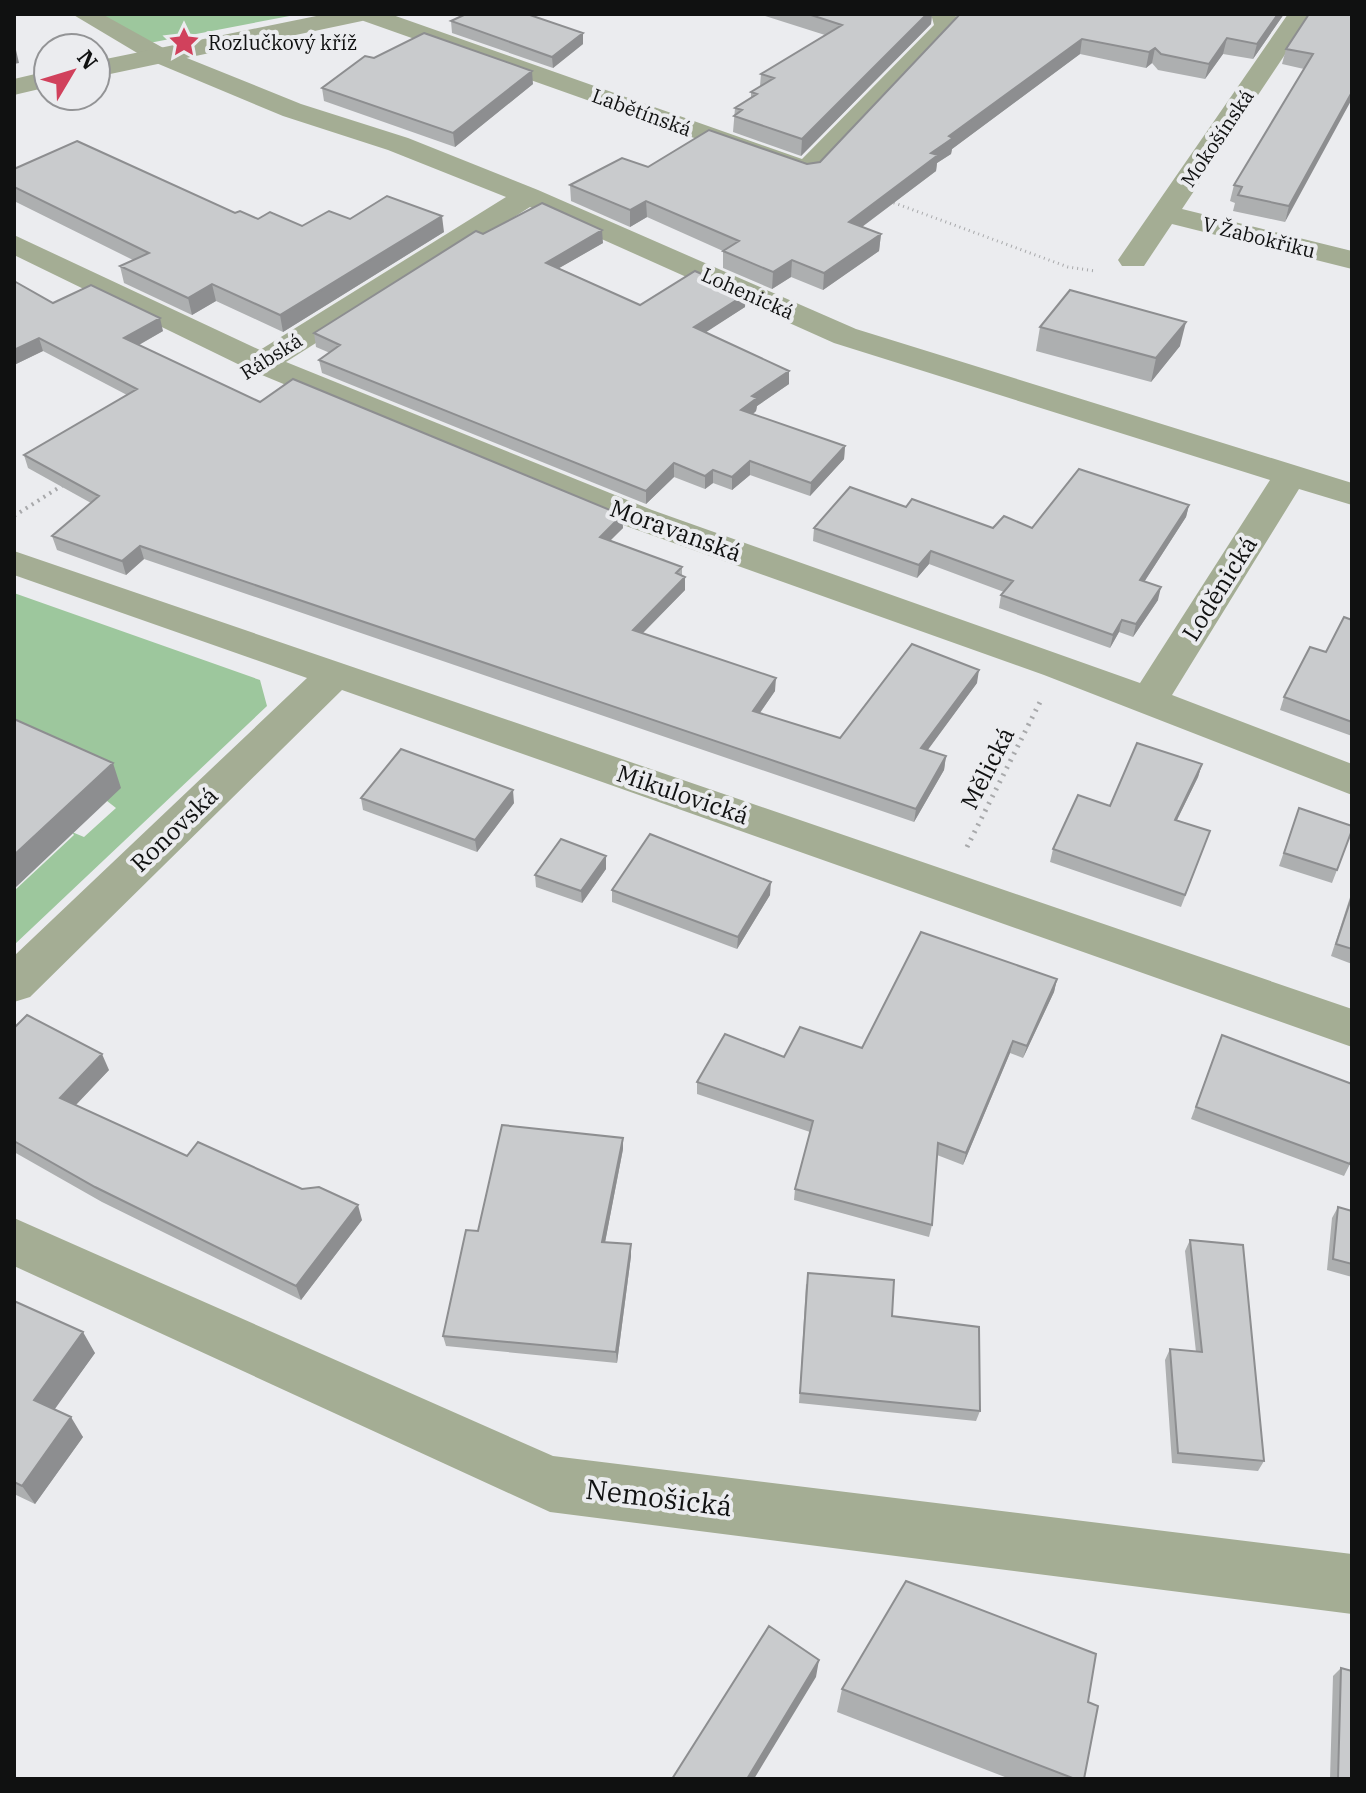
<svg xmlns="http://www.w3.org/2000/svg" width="1366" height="1793" viewBox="0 0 1366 1793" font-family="'IBM Plex Serif',serif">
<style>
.green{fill:#9dc79d}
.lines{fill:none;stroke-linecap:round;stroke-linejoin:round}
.path-far2{stroke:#a8a9ab;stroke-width:3;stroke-dasharray:1 4;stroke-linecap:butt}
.path-far1{stroke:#a8a9ab;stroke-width:4;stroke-dasharray:2 5;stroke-linecap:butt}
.path{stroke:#a8a9ab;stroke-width:5;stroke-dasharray:2 6;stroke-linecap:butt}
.minor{fill:#a4ad94;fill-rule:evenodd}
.tertiary{fill:#a4ad94;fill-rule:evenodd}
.wall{fill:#adafb0}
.shaded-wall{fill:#8d8e90}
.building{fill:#c9cbcd;stroke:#8d8e90;stroke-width:2}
.labels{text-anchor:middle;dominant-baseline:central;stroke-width:8;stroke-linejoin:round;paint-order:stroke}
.far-poi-label{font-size:20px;fill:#101111;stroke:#ebecef;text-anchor:start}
.far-street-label{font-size:20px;fill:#101111;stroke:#ebecef}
.street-label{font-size:24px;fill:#101111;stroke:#ebecef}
.near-street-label{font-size:28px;fill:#101111;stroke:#ebecef}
</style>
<rect width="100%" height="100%" fill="#ebecef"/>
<!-- green -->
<path class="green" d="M95 14H300L144 44Z
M14 593 260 680 267 706 14 945V891L74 835 72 832 84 837 116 808 14 728Z"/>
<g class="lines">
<!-- path-far2 -->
<path class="path-far2" d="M889 201 1068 267 1095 271"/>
<!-- path-far1 -->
<path class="path-far1" d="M14 516 66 483"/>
<!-- path -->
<path class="path" d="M967 847 1040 702"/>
<!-- minor -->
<path class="minor" d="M72 14H102L167 50 301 104 408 138 538 190 856 329 1352 483V505L1299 489 1172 695 1352 764V795L1044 675 626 526 250 370 14 255V235L260 350 506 197 388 150 283 116 149 60ZM530 207 834 343 1270 480 1140 683 652 510 286 362Z
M355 14H390L802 159 934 25 931 14H955L959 26 817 176 807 178 358 19Z
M1288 14H1312L1182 209 1352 251V269L1172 224 1144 266H1122L1118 260Z
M14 551 1352 1009V1047L342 690 30 997 14 1002V956L307 678 14 575Z
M14 1218 553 1456 1352 1554V1614L550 1512 14 1266Z"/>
<!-- tertiary -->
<path class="tertiary" d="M326 14H374L362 21 96 77V61Z
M48 71V87L14 95V79Z"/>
</g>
<!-- wall -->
<path class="wall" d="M759 14H932L931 24 801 156 733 132 735 108 751 98V92L760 86 761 74 825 35Z
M958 14H1284L1253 59 1223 54 1205 79 1158 70 1152 63 1146 68 1080 54 952 149 951 154 937 163 936 171 862 227 881 234 879 251 823 290 791 277 772 289 723 268V251L647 217 630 227 571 201 570 185 648 167 807 164 820 162 958 15Z
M1352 14 1285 222 1233 211 1235 203 1230 201 1234 185 1304 69 1282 64 1286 49Z
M451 21 583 44 553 68 452 33Z
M374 58 533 84 455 147 324 101 322 88Z
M14 169 258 219 302 226 350 219 444 232 283 332 216 301 192 315 124 283 120 266 133 260 14 201Z
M483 234 603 243 559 268 640 305 745 307 705 332 789 384 757 406 756 411 753 414 845 446 844 459 810 496 750 475 732 490 713 483 705 489 674 477 646 504 322 373 319 360 330 353 316 347 314 333Z
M53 303 163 331 139 345 260 402 622 515 623 528 610 540 682 567V576L685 590 643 633 775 691 760 713 840 738 977 683 927 750 946 756 944 770 914 822 144 559 126 575 57 550 52 536 91 503 28 468 24 455 127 395 43 351 14 365Z
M1040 327 1180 346 1151 382 1036 351Z
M1189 505 1186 517 1144 582 1158 600 1133 637 1119 632 1110 648 999 608 1001 595 1004 592 929 564 917 578 813 541 814 528 906 507 993 528H1032Z
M1352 620V736L1280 710 1284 697 1326 652Z
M1202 764 1198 777 1177 820 1210 831 1181 907 1050 862 1053 849 1110 806Z
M361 798 514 803 477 852 363 810Z
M1299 808 1337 870 1332 883 1279 866Z
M606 869 582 903 536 887 535 875Z
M612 890 770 895 737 949 612 902Z
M1352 891V964L1331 956Z
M1057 979 1054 992 1023 1058 1010 1053 963 1165 937 1155 932 1225 929 1237 794 1200 795 1189 810 1132 697 1094V1082L784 1057 862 1048Z
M14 1028 109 1070 76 1105 187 1156 362 1220 301 1300 102 1202 14 1152Z
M1222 1035 1350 1164 1344 1176 1191 1119Z
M623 1149 605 1242 631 1244V1256L617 1363 446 1346 443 1336 478 1231Z
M1338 1207 1352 1211V1277L1327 1270 1332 1218Z
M1190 1240 1264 1461 1258 1471 1172 1463 1165 1360 1170 1349 1196 1352 1185 1251Z
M806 1284 892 1316 980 1411 976 1421 799 1403Z
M14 1301 95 1353 54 1409 83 1437 35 1504 14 1494Z
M1341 1668 1352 1779H1330L1333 1676Z
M842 1689 1088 1702 1084 1779H1010L837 1712Z"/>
<!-- shaded-wall -->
<path class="shaded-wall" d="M927 14H932L931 24 801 156 802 139Z
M1278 14H1284L1253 59 1257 44Z
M583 33V44L553 68 552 57Z
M1227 38 1223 54 1205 79 1209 64Z
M1082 39 1080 54 952 149 951 154 937 163 936 171 847 238 849 222 949 136Z
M1155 48 1152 63 1146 68 1149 52Z
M14 50H16L19 63 14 64Z
M532 71 533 84 455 147 453 133Z
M1352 92V99L1285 222 1289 206Z
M646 201 647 217 630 227V210Z
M442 216 444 232 283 332 280 315Z
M602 230 603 243 547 275 546 263Z
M881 234 879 251 823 290 824 273Z
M792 260 791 277 772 289 773 272Z
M212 284 216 301 192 315 188 298Z
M746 294 745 307 694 340V327Z
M160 318 163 331 128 351 124 338Z
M1186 322 1180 346 1151 382 1156 358Z
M39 338 43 351 14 365V350Z
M789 371V384L757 406 756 411 741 424V410L752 396Z
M845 446 844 459 810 496 811 483Z
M750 461V475L732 490V477Z
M674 463V477L646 504V491Z
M713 470V483L705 489V476Z
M1189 505 1186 517 1137 593 1140 580Z
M622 515 623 528 601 550 600 537Z
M140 546 144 559 126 575 122 561Z
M931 551 929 564 917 578 919 565Z
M685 577V590L633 643V630Z
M1161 587 1158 600 1133 637 1136 624Z
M1122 620 1119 632 1110 648 1113 635Z
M979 670 977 683 919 762 921 748Z
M776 678 775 691 752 724 753 711Z
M946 756 944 770 914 822 916 809Z
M113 763 121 788 14 889V855Z
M1202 764 1198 777 1171 832 1175 820Z
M513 790 514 803 477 852 475 840Z
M606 856V869L582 903 581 891Z
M771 882 770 895 737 949 738 937Z
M1057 979 1054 992 1023 1058 1027 1046Z
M1013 1041 1010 1053 963 1165 966 1153Z
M102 1054 109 1070 68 1113 60 1098Z
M623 1138V1149L603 1253 602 1242Z
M358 1205 362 1220 301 1300 296 1286Z
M631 1244V1256L617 1363 616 1352Z
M83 1332 95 1353 47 1420 34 1400Z
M71 1417 83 1437 35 1504 22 1486Z
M819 1660 816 1677 754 1779H747Z"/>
<!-- building -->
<path class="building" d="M466 14H527L583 33 552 57 451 21Z
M808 14H927L802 139 734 116 742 110 735 108 757 94 751 92 774 78 761 74 842 25Z
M960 14H1278L1257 44 1227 38 1209 64 1161 54 1155 48 1149 52 1082 39 949 136 953 138 931 153 938 155 849 222 881 234 824 273 792 260 773 272 723 251 739 241 646 201 630 210 570 185 622 158 648 167 709 130 807 164 820 162Z
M1309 14H1352V92L1289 206 1238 195 1242 187 1234 185 1313 54 1286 49Z
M424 33 532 71 453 133 322 88 365 56 374 58Z
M77 141 235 213 240 211 258 219 270 212 302 226 329 211 350 219 387 196 442 216 280 315 212 284 188 298 120 266 149 253 14 187V169Z
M542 203 602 230 546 263 640 305 695 271 746 294 694 327 789 371 752 396 757 398 741 410 845 446 811 483 750 461 732 477 713 470 705 476 674 463 646 491 319 360 340 345 314 333 476 231 483 234Z
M14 281 53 303 91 285 160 318 124 338 260 402 293 379 622 515 600 537 682 567 676 573 685 577 633 630 776 678 753 711 840 738 912 644 979 670 921 748 946 756 916 809 140 546 122 561 52 536 99 496 24 455 137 389 39 338 14 350Z
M1070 290 1186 322 1156 358 1040 327Z
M1079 469 1189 505 1140 580 1161 587 1136 624 1122 620 1113 635 1001 595 1013 581 931 551 919 565 814 528 850 487 906 507 912 499 993 528 1004 516 1032 528Z
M1344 617 1352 620V722L1284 697 1310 647 1326 652Z
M14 719 113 763 14 855Z
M1137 743 1202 764 1175 820 1210 831 1185 895 1053 849 1078 795 1110 806Z
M401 749 513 790 475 840 361 798Z
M1299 808 1352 826V830L1337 870 1284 853Z
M650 834 771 882 738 937 612 890Z
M561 839 606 856 581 891 535 875Z
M1352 896V949L1336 944Z
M921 932 1057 979 1027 1046 1013 1041 966 1153 938 1143 932 1225 795 1189 813 1121 697 1082 725 1034 784 1057 800 1027 862 1048Z
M27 1015 102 1054 60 1098 187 1156 198 1142 302 1189 319 1187 358 1205 296 1286 95 1187 14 1141V1028Z
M1222 1035 1352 1084V1158L1350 1164 1196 1107Z
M502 1125 623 1138 602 1242 631 1244 616 1352 443 1336 466 1230 478 1231Z
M1338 1207 1352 1211V1264L1333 1259Z
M1190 1240 1243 1245 1264 1461 1178 1453 1170 1349 1202 1352Z
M808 1273 894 1280 892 1316 979 1327 980 1411 800 1393Z
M14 1301 83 1332 34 1400 71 1417 22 1486 14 1482Z
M906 1581 1096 1654 1088 1702 1098 1706 1084 1779H1075L842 1689Z
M769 1626 819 1660 747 1779H672Z
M1341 1668 1352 1671V1779H1338Z"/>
<!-- icons -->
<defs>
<symbol id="sight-bare" viewBox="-9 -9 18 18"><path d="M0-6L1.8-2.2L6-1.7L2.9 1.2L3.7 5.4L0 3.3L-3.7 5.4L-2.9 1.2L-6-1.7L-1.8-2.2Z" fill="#d1415c" stroke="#ebecef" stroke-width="2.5" paint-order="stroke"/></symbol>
</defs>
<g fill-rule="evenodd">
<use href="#sight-bare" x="162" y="20" width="44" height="44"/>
</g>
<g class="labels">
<!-- far-poi labels -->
<g class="far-poi-label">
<text x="208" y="42">Rozlučkový kříž</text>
</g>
<!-- far-street labels -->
<g class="far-street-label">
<text transform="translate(642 112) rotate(20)">Labětínská</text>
<text transform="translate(1217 138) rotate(-56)">Mokošínská</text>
<text transform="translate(1259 237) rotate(14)">V Žabokřiku</text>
<text transform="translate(748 293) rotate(24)">Lohenická</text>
<text transform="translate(271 356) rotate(-32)">Rábská</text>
</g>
<!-- street labels -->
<g class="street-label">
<text transform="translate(676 530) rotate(20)">Moravanská</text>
<text transform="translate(1219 588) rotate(-58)">Loděnická</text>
<text transform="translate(987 768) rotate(-63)">Mělická</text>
<text transform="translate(683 794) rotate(19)">Mikulovická</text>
<text transform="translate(174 829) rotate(-44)">Ronovská</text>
</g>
<!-- near-street labels -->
<g class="near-street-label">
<text transform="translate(659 1497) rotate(7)">Nemošická</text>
</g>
</g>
<!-- border -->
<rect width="1366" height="1793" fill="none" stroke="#101111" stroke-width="32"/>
<!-- north arrow -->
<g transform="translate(72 72) rotate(52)"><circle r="38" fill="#ebecef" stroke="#939496" stroke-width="2"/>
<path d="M0-6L14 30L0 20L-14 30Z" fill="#d1415c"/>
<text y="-12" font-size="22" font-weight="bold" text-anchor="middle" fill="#101111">N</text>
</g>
</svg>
